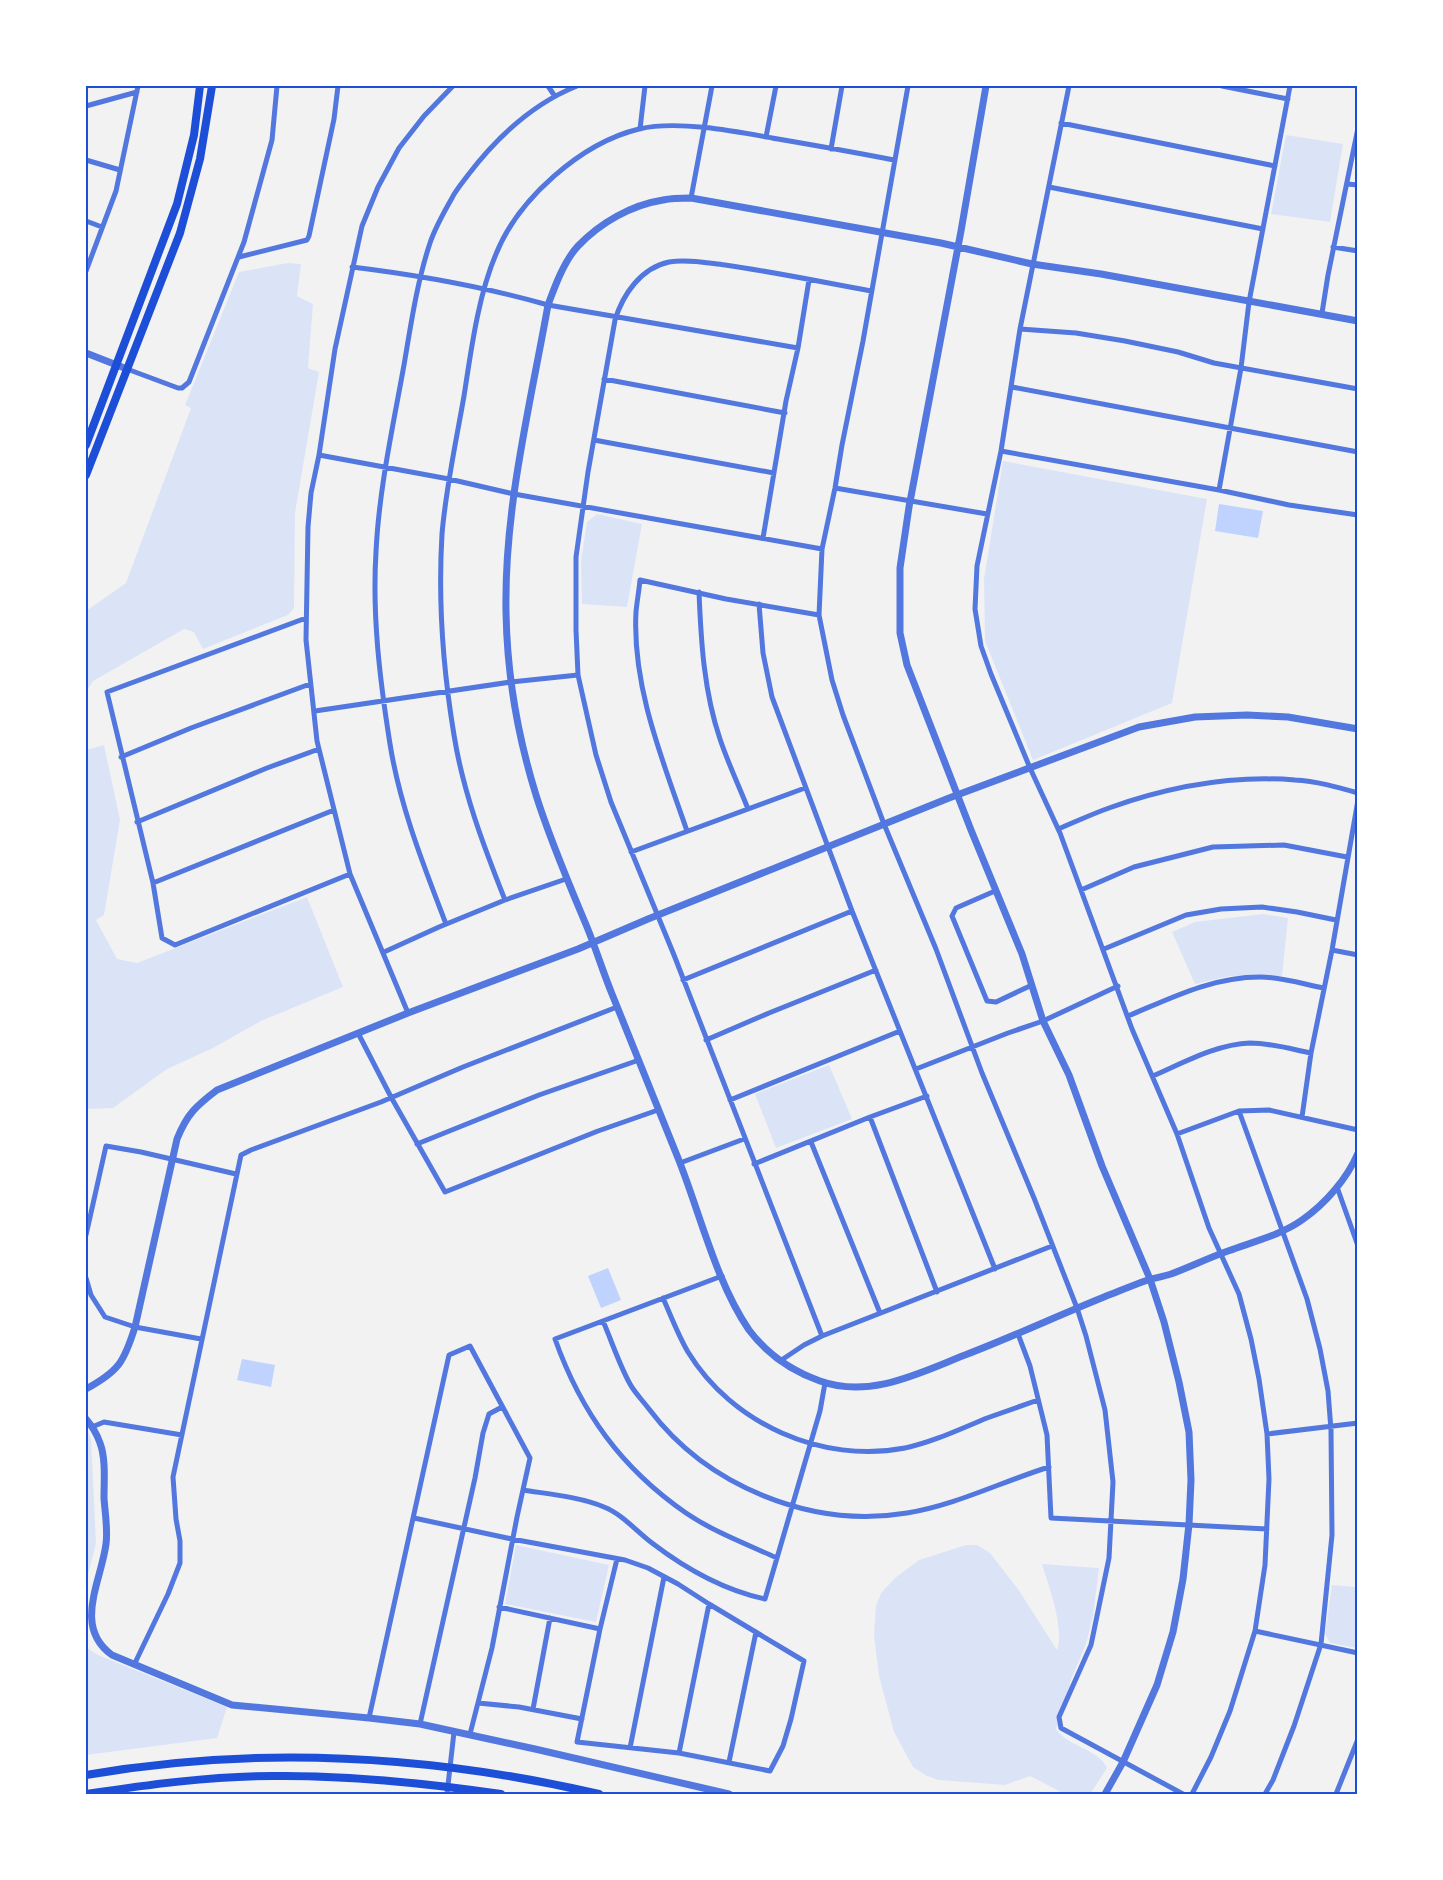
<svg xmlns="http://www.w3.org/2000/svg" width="1443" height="1880" viewBox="0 0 1443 1880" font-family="'Work Sans',sans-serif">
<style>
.green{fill:#dbe4f7}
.water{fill:#bfd3fe}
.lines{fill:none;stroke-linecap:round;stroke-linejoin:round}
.minor{stroke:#5277de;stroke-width:5}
.tertiary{stroke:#5277de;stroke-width:7}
.secondary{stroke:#1d4ed8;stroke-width:8}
.primary{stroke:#1d4ed8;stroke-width:8}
.neatline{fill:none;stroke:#1d4ed8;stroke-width:2}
</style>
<rect width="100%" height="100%" fill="#f2f2f2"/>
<!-- green -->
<path class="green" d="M1286 135 1343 144 1330 222 1271 214Z
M288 263 301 264 297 296 313 304 308 368 319 372 295 513 294 608 288 615 203 649 194 632 184 629 93 681 86 692V611L126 583 191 408 185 405 239 272Z
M1003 461 1207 499 1172 703 1033 760 985 641 984 579Z
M597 514 642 524 627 607 582 604 581 561 587 522Z
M104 745 120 820 104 915 96 920 117 959 137 963 307 897 343 987 261 1021 213 1048 167 1069 113 1108 86 1109V750Z
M1263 914 1288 918 1282 976H1230L1195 984 1172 932 1195 922Z
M829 1065 852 1119 776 1148 755 1094Z
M86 1427 91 1439 96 1543 86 1583Z
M516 1545 609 1565 596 1622 505 1604Z
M966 1545H977L990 1553 1018 1589 1057 1650C1065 1629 1048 1584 1042 1564L1099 1568 1093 1616 1086 1644 1070 1682 1069 1695 1056 1729C1068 1747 1099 1749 1107 1768L1090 1794H1065L1030 1776 1005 1785 939 1780 927 1776 913 1767 894 1732 879 1676 874 1635 876 1606 881 1593 895 1578 919 1560Z
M1332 1585 1357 1587V1648L1330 1643 1325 1634Z
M86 1647 98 1655 227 1707 217 1738 86 1755Z"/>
<!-- water -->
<path class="water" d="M1219 504 1263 511 1258 538 1215 531Z
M608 1268 621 1300 601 1308 588 1276Z
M242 1359 275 1365 271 1387 237 1380Z"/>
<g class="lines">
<!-- minor -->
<path class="minor" d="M548 86 554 95
M908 86 863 341 842 445 835 488 822 549 819 615 832 680 843 715 884 824 936 949 982 1073 1034 1198 1077 1308 1086 1336 1105 1410 1113 1482 1109 1558 1091 1645 1059 1717 1061 1728 1183 1794
M1069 86 1020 329 1001 451 977 566 975 609 981 646 991 674 1030 768 1060 833 1132 1029 1177 1134 1209 1228 1239 1294 1251 1339 1259 1379 1267 1434 1269 1479 1265 1565 1255 1631 1230 1711 1211 1757 1192 1794
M1222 86 1288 99
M86 106 137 92
M1061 123 1275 166
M640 129 645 86
M766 137 776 86
M831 149 842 86
M86 160 120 170
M1347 184 1358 185
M1049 187 1263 229
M691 198 712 86
M86 221 102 227
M1333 247 1358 251
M239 257 307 240 309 236 334 119 338 86
M352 267C418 275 485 287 548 305L798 348
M86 271 116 191 138 86
M1322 313 1328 275 1358 128
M1020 329 1076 333 1125 341 1178 352 1214 363 1358 389
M127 369 178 388H182L189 382 244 242 272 140 277 86
M604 379 785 413
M1012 387 1358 452
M594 440 774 473
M1001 451 1219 490 1289 505 1358 515
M319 455 449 479 514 494 822 549
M835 488 987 514
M1219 490 1241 368 1249 302 1290 86
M763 538 786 401 798 348 809 280
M699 592C701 642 704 692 720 739 728 763 739 786 748 809
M759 604 763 653 772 697 852 911 995 1269
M306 618 107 692 153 883 162 938 175 945 350 874
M315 711 511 682 578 675
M121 757 191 728 310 684
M137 822 267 768 319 749
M1058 829C1075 822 1092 814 1109 808 1168 787 1232 775 1295 780 1316 781 1337 787 1358 793
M687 831C663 761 632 687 636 612 637 601 639 591 640 580L726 599 819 615
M631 852 805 788
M153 883 334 810
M1081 890 1134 867 1213 847 1284 845 1347 857
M995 891 956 908 952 916 987 1001 996 1002 1032 985
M505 900C484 847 463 792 454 735 443 669 438 601 442 534 446 487 456 442 464 396 471 351 478 296 496 254 518 199 581 143 639 129 677 120 734 131 772 138 813 145 853 152 894 160
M446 924C424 866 400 807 390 744 380 681 372 616 376 552 379 489 393 426 404 365 411 324 417 282 430 243 435 228 444 212 452 198 456 190 463 182 468 175 497 137 532 104 577 86
M1104 949 1186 915 1221 909 1262 907 1297 912 1336 920
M1332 950 1358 955
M384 952 439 927 505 900 566 879
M683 980 852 911
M408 1013 350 874 317 741 306 640 308 527 311 493 319 455 335 349 362 226 378 187 399 148 424 116 453 86
M1128 1016C1171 998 1212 977 1260 977 1281 977 1303 984 1323 988
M358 1033 391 1097 445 1192 598 1131 658 1110
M706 1040 769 1013 876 970
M916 1069 1008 1033 1043 1021 1118 986
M1153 1076C1183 1063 1217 1044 1250 1043 1270 1043 1291 1049 1311 1053
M730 1100 900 1031
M1239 1111 1307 1299 1320 1349 1328 1391 1331 1430 1332 1535 1321 1644 1294 1726 1273 1780 1265 1794
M870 1117 937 1292
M1302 1117 1311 1053 1332 950 1358 800
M1177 1134 1239 1111 1269 1110 1358 1130
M811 1142 880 1313
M417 1144 539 1095 639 1060
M680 1163 744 1139
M754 1164 870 1117 927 1096
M1337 1187 1358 1246
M86 1235 106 1146 141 1152 236 1174
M722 1276 555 1339C581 1412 621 1468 686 1513 714 1532 746 1544 777 1558
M86 1278 91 1295 105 1317 135 1327 201 1339
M663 1298C671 1316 678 1335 688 1352 732 1424 822 1464 905 1448 933 1442 960 1429 987 1418 1004 1412 1021 1406 1038 1400
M603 1321C612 1342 619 1364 630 1384 635 1393 643 1401 649 1409 707 1486 811 1529 907 1513 956 1505 1001 1482 1049 1467
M1018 1334 1030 1366 1047 1435 1051 1518 1267 1529
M822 1336 674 955 611 802 596 755 578 675 576 630V557L588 472 615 320C623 294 641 268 669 262 687 259 707 263 725 265 774 272 822 282 871 291
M780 1361 804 1345 822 1336 1052 1246
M92 1427 104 1422 182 1435
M1267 1434 1358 1423
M523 1490C548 1494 581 1497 604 1507 622 1514 636 1531 652 1543 686 1569 723 1590 765 1599L820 1411 825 1383
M414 1518 512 1539 625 1560 648 1568 678 1584 709 1604 804 1661 791 1719 783 1746 770 1771 679 1753 577 1742 600 1629 617 1559
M499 1607 600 1629
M1255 1631 1358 1653
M134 1665 168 1594 180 1563V1541L176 1519 173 1477 241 1155 251 1150 381 1102 463 1067 617 1007
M478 1703 519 1707 582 1719
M533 1709 550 1618
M369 1718 449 1355 470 1346 530 1458 517 1517 492 1648 470 1734
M420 1724 475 1478 483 1433 489 1414 502 1407
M630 1748 664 1577
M679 1753 709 1604
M729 1762 756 1632
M447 1794 454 1732
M1336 1794 1358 1739"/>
<!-- tertiary -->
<path class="tertiary" d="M986 86 961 231 909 507 900 568V633L907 665 971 830 1022 954 1043 1021 1069 1075 1102 1166 1150 1279 1164 1322 1179 1382 1189 1432 1191 1480 1189 1524 1183 1579 1173 1632 1157 1685 1123 1762 1105 1794
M1358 321 1101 274 1032 264 941 243 691 198C682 198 672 198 663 200 631 205 600 223 578 246 564 261 555 286 548 305 530 406 504 509 506 612 507 673 518 737 536 795 550 840 569 884 587 927 596 949 603 972 612 994 634 1049 656 1103 678 1158 700 1213 716 1282 749 1330 767 1354 792 1371 820 1381 870 1399 919 1373 965 1355 1012 1337 1057 1316 1104 1297 1117 1292 1131 1286 1145 1281 1153 1278 1162 1277 1171 1274 1190 1267 1208 1258 1228 1251 1252 1242 1281 1235 1302 1220 1325 1204 1347 1179 1358 1153
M86 353 127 369
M86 1389C119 1371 124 1362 135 1327L177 1139C187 1114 196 1106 217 1090L408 1013 578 949 648 919 949 798 1139 727 1195 717 1247 715 1288 717 1358 729
M86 1419C92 1426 97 1434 100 1443 106 1459 104 1481 104 1498 105 1513 108 1529 106 1544 101 1582 73 1627 112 1655L232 1705 369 1718 420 1724 535 1749 729 1794"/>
<!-- secondary -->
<path class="secondary" d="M86 1775C258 1745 430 1755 599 1794
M86 1794C147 1785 210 1776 273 1776 350 1775 425 1783 501 1794"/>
<!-- primary -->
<path class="primary" d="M86 445 177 204 194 135 200 86
M86 475 180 233 200 159 212 86"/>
</g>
<!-- border -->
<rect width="1443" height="1880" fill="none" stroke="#ffffff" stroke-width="174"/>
<rect x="87" y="87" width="1269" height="1706" class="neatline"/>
</svg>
